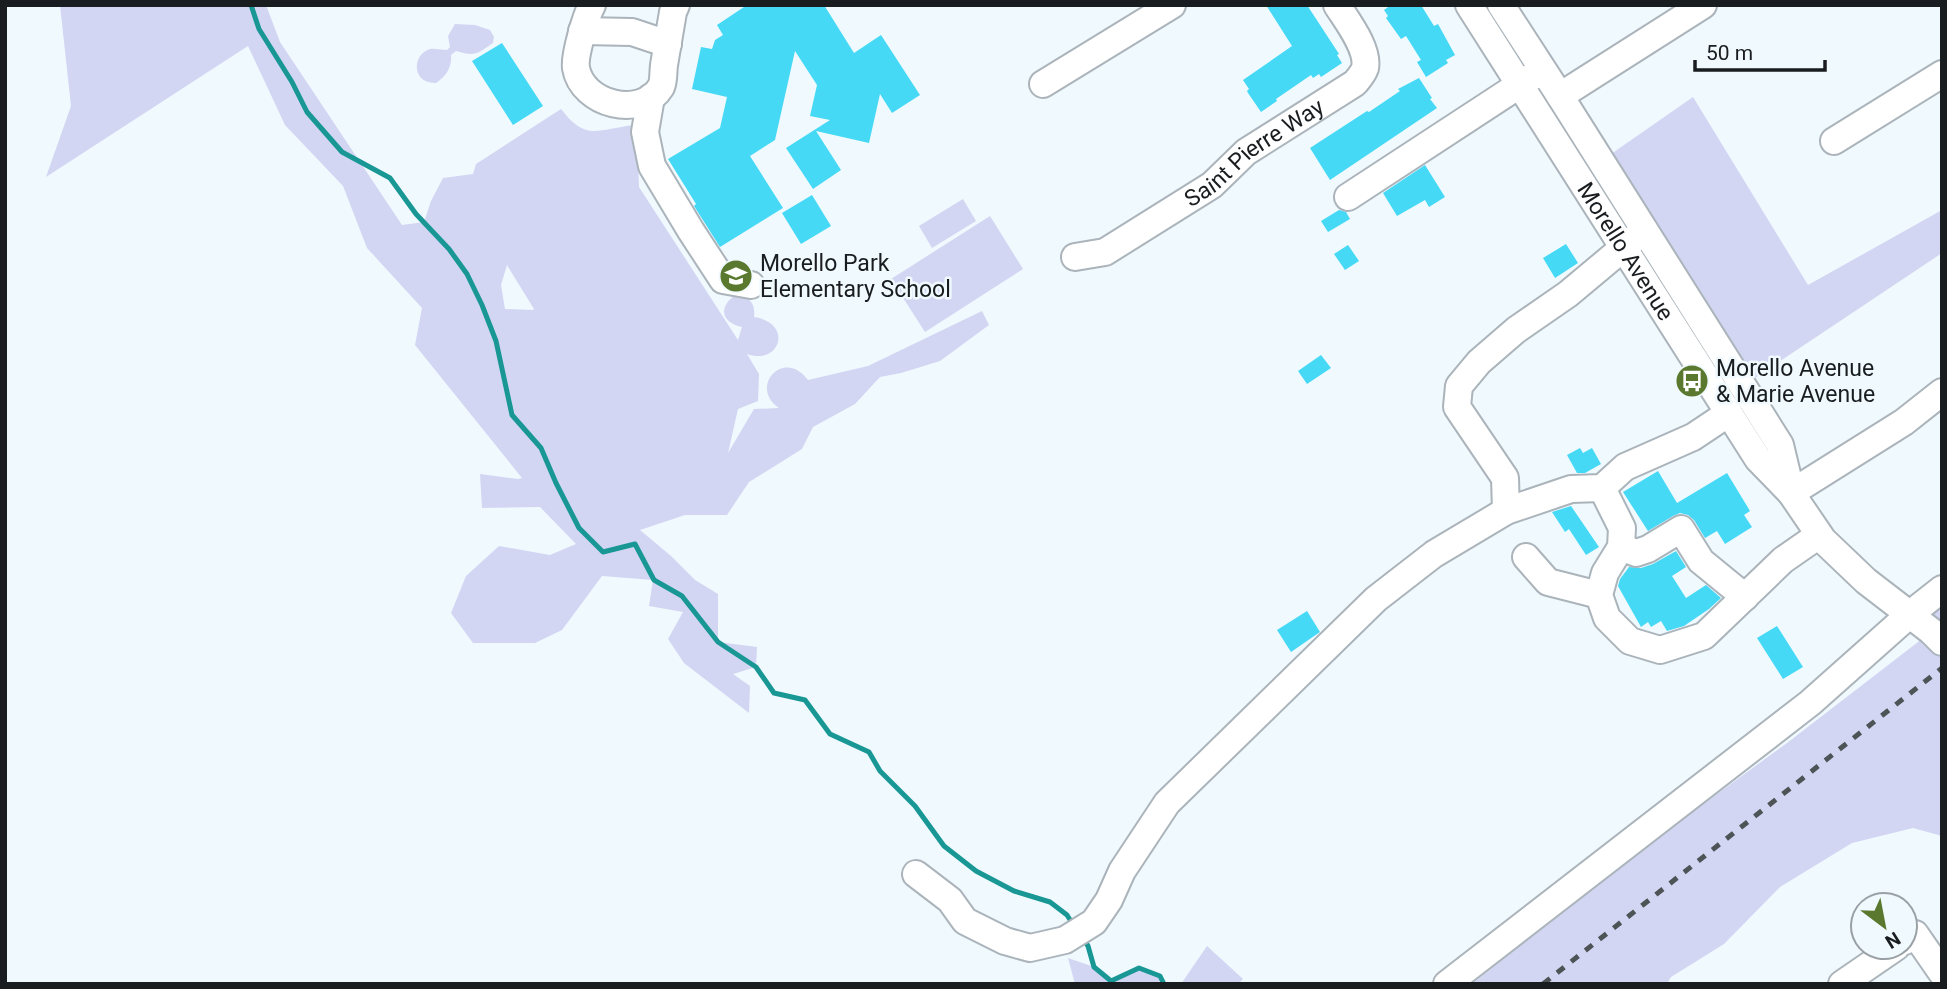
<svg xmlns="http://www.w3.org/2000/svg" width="1947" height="989" viewBox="0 0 1947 989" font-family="Roboto,sans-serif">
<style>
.green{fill:#d2d6f3;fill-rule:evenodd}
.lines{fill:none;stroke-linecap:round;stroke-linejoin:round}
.stream{stroke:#189795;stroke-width:5}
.building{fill:#45d9f6}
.minor-casing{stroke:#aab4ba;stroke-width:30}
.minor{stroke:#fff;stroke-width:26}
.rail{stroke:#4e5356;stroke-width:5;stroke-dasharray:9 9;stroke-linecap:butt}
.labels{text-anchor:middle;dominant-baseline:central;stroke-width:5;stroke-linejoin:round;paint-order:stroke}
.street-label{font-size:23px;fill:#191d1f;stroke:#f0f9fe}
.poi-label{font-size:23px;fill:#191d1f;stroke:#f0f9fe;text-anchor:start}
</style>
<rect width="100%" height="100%" fill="#f0f9fe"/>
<!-- green -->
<path class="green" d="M60 5H266L280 42 402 225 424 222 431 201 443 178 473 174 476 164 561 109C586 141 596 130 633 125L637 131 639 187 738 340 742 327C722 323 718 308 734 296 748 294 756 303 754 317 794 323 780 366 747 354L759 374 758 401 738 409 728 453 754 409 779 408C748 387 784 347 808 380L868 366 982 311 989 325 940 361 901 373 880 377 855 404 813 427 802 449 749 482 727 515H685L640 530 671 556 695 580 718 594V642L757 647 756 667 733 674 750 686 749 713 684 663 668 639 683 612 649 606 653 580 602 576 562 630 535 643H473L451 613 466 576 499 546 550 555 576 544 540 507 482 508 480 474 518 479 522 478 415 345 422 308 367 248 343 186 285 125 248 46 46 177 71 106ZM507 265 534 309 533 310 505 309 501 285Z
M455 24 475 25 490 30 494 37 493 43C477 54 475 57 456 51L451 55C452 68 446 76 436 83 411 84 412 54 430 49 435 48 442 50 447 50L450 47 448 36Z
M1693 97 1808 285 1942 210V253L1743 386 1601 161Z
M963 199 976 221 932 248 919 226Z
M990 216 1023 269 925 332 891 279Z
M1942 589V836L1913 828 1852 843 1780 887 1724 944 1671 977 1667 984H1472L1629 858 1787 743 1931 632 1909 615Z
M1207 946 1243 979 1238 984H1181Z
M1068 958 1094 967 1111 981 1139 968 1160 976 1164 984H1075Z"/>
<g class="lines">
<!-- stream -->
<path class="stream" d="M251 5 259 29 292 82 307 112 342 152 390 178 416 214 449 249 467 274 482 305 496 341 512 415 541 448 556 483 579 528 603 552 635 544 654 580 682 596 718 642 756 667 774 693 805 700 830 734 869 752 880 771 915 806 944 846 976 871 1014 891 1050 902 1067 915 1074 926
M1082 937 1088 946 1094 967 1111 981 1139 968 1160 976 1164 984"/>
</g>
<!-- building -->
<path class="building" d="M747 5H824L854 53 881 35 920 95 892 113 880 94 869 143 816 131 841 170 813 189 786 148 830 120 810 116 817 85 795 51 775 140 750 156 783 208 720 247 694 206 696 204 668 159 720 128 727 97 692 89 701 47 712 49 715 40 723 35 717 25Z
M1266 5H1307L1339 54 1337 55 1342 63 1321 77 1319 74 1313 78 1311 75 1276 99 1277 101 1261 112 1248 93 1247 91 1249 89 1243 80 1292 46Z
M1391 5H1421L1434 26 1438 24 1455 55 1446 60 1448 63 1426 77 1417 62 1421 60 1406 36 1401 39 1386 18 1388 16 1384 10Z
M502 43 543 106 513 125 472 61Z
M1419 78 1432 98 1430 99 1437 108 1330 180 1310 148 1367 111 1369 112 1400 91 1398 89Z
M1425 165 1445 197 1429 207 1425 200 1397 216 1383 193Z
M812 195 831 226 801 244 782 213Z
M1339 210 1346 212 1350 219 1328 232 1321 221Z
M1566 244 1578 263 1555 278 1543 258Z
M1348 245 1359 261 1345 270 1334 254Z
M1321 355 1331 368 1307 384 1298 371Z
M1580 448 1583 453 1592 448 1601 464 1585 473H1577L1567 455Z
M1658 471 1677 503 1727 473 1750 511 1744 515 1752 527 1725 544 1717 531 1705 538 1694 520 1688 515 1680 513 1673 516 1648 531 1623 492Z
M1571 506 1599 547 1586 555 1569 529 1565 532 1552 512Z
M1676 551 1686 567 1672 576 1686 598 1706 585 1721 598 1709 609 1684 626 1667 631 1661 621 1651 627 1648 622 1641 627 1618 586 1620 579 1629 567 1641 568 1653 564Z
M1307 611 1320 632 1291 652 1277 630Z
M1777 626 1803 667 1783 679 1757 638Z"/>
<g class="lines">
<defs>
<g id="minor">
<path d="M592 5C586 16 574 56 576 68 582 104 641 120 661 87 664 81 663 72 664 65 667 47 670 29 673 12L676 5"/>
<path id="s1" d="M1469 5 1758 459 1791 493 1823 540 1866 581 1931 631 1942 642"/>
<path d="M1501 5 1560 96 1780 445 1791 491"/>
<path d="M582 31 632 32 668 44"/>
<path d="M1043 84 1172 5"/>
<path d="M1560 96 1703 5"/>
<path d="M651 97 645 132 652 166 691 231 723 280 751 285"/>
<path d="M1834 141 1942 74"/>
<path d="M1348 197 1533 76"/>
<path id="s2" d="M1075 257 1105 252 1212 185 1246 152 1355 83C1359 78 1363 74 1365 68 1369 49 1347 21 1337 5"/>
<path d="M1602 488 1622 528 1621 547 1605 573 1599 595 1607 618 1630 641 1660 650 1704 636 1783 560 1819 535"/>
<path d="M1791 493 1904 422 1942 392"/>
<path d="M1506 511 1505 478 1457 407 1459 386 1479 362 1516 330 1568 294 1635 238"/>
<path d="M1621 547 1636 553 1648 549 1681 529 1701 561 1745 597"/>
<path d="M1526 557 1548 582 1599 595"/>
<path d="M916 874 950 900 965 921 1005 941 1030 948 1065 940 1094 922 1109 900 1122 871 1167 803 1376 599 1434 554 1506 511 1571 489 1602 488 1625 467 1693 437 1729 413"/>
<path d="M1905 941 1915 934 1942 973"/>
<path d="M1447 984 1810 703 1909 615 1942 589"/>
<path d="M1842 984 1896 947"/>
</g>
</defs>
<!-- minor casing -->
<use href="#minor" class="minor-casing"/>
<!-- minor -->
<use href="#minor" class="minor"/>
<!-- rail -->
<path class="rail" d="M1543 984 1942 668"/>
</g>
<!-- icons -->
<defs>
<symbol id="school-disc" viewBox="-11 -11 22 22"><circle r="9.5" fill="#5a792f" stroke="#f0f9fe"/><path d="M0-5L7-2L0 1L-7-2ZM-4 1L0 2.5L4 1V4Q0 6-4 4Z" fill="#fff"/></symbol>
<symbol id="bus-disc" viewBox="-11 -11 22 22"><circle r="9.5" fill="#5a792f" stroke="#f0f9fe"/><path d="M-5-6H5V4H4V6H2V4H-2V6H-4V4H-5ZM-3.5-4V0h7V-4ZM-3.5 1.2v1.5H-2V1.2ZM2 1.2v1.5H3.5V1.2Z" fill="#fff"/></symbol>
</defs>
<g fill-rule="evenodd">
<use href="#school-disc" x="717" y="257" width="38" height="38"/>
<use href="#bus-disc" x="1673" y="362" width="38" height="38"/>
</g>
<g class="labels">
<!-- street labels -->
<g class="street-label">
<text stroke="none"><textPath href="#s2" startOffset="210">Saint Pierre Way</textPath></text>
<text stroke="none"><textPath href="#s1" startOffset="292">Morello Avenue</textPath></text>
</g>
<!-- poi labels -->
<g class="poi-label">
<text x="760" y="263">Morello Park<tspan x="760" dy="26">Elementary School</tspan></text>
<text x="1716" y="368">Morello Avenue<tspan x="1716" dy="26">&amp; Marie Avenue</tspan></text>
</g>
</g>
<!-- border -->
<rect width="1947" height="989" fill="none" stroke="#191d1f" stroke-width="14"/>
<!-- north arrow -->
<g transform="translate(1884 926) rotate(148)"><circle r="33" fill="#f0f9fe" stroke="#9aa1a5" stroke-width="2"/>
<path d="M0-5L12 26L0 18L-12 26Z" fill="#5a792f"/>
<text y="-10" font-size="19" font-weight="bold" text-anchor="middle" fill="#191d1f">N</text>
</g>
<!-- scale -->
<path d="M1695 60v10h130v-10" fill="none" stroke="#191d1f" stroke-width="3.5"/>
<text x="1706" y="60" font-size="21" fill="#191d1f" stroke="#f0f9fe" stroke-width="5" paint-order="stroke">50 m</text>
</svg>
